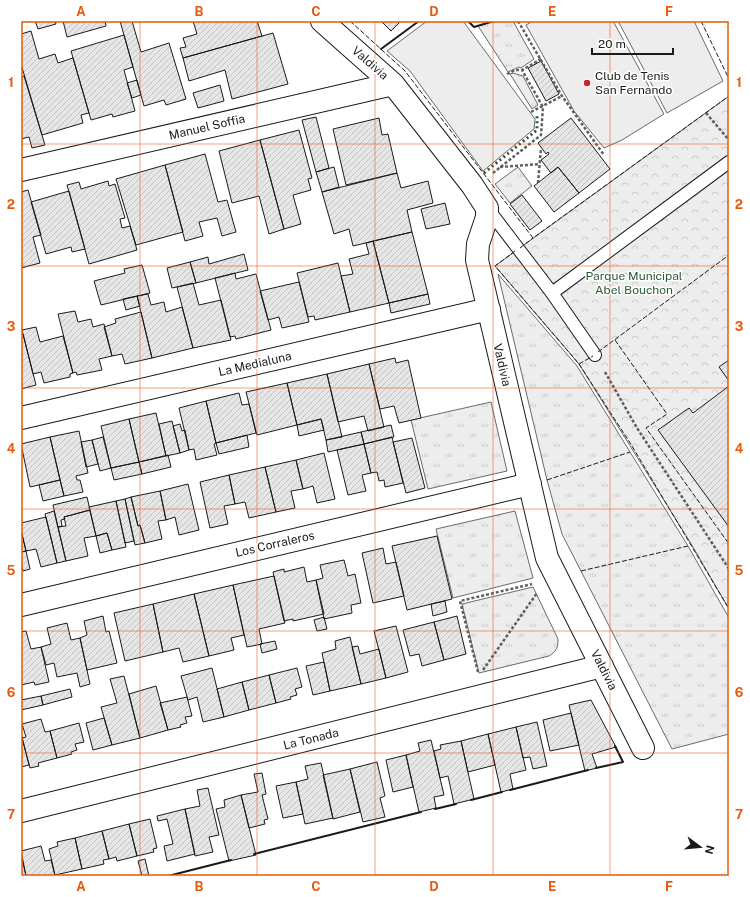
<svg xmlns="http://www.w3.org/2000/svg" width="750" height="897" viewBox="0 0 750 897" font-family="'Public Sans',sans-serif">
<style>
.grass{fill:url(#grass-tufts);stroke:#6a6a6a}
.forest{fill:url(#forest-crowns);stroke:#6a6a6a}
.pitch{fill:#ededed;stroke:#6a6a6a}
.building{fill:url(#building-hatch);stroke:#1a1a1a}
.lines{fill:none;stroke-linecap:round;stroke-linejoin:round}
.service-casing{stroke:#1a1a1a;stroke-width:14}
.minor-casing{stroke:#1a1a1a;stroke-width:24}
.path{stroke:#5f5f5f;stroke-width:2.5;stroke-dasharray:3 2;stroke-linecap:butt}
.service{stroke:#fff;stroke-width:12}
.minor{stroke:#fff;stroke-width:22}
.hedge{stroke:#2b5a34;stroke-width:3;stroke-dasharray:2 3;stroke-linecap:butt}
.fence{stroke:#1a1a1a;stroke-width:1;stroke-dasharray:5 2;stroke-linecap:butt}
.wall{stroke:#1a1a1a;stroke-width:2}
.grid{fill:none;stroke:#e8590c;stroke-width:1;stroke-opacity:0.55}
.poi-dot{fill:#c62828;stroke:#fff;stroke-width:1.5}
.labels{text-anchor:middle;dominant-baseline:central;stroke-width:3;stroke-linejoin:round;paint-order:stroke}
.street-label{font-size:12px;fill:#1a1a1a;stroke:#fff}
.poi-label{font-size:12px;fill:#1a1a1a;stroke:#fff;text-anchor:start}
.park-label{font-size:12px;fill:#2b5a34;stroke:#fff}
.neatline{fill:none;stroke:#e8590c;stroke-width:1.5}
.grid-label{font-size:13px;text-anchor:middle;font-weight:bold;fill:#e8590c}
</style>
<defs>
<pattern id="grass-tufts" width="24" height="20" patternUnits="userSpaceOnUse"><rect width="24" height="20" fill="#ededed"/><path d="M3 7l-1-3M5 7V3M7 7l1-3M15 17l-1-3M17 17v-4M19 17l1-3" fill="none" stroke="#cbcbcb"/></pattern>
<pattern id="forest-crowns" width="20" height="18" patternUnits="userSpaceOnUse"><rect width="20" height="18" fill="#ededed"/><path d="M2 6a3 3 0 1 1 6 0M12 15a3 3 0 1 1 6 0" fill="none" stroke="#cbcbcb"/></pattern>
<pattern id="building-hatch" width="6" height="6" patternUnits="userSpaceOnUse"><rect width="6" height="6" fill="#e6e6e6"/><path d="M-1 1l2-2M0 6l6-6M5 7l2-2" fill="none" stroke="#c5c5c5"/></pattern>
</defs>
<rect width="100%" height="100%" fill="#fff"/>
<!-- grass -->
<path class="grass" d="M494 21H513L534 59 521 68 519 67 508 72 478 26Z
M513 73 523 76 538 105 532 109 510 74Z
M518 167 532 186 510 203 495 184Z
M498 274 577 366 688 546 729 618V734L672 749 562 534 547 480Z
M491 402 507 471 428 489 411 420Z
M515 511 533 578 453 598 436 529Z
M533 587 558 639C558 647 557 651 549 656L479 673 462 604Z"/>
<!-- forest -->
<path class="forest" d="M729 96V609L690 542 579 364 495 266Z"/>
<!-- pitch -->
<path class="pitch" d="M427 21H463L535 119 534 129 483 171 410 71 387 51Z
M533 21H613L664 114 622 140 604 148 574 111 526 25Z
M618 21H694L723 81 667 113Z"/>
<!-- building -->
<path class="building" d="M35 21H55L56 24 38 29Z
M63 21H105L106 26 67 37Z
M120 21H132L141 52 169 43 186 99 166 105 164 100 144 106Z
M193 21H257L262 36 183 58 180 48 186 47 183 38 197 34Z
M381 21H401L391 31Z
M31 31 39 59 55 54 58 63 73 58 89 113 81 115 83 123 42 135 21 64V34Z
M273 33 288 84 232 99 225 70 189 81 183 58Z
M124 35 133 67 124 70 135 111 113 117 112 114 91 120 71 51Z
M541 61 559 94 546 101 528 68Z
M24 76 45 145 32 148 29 137 21 139V77Z
M137 80 141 95 132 98 127 83Z
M220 85 224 101 198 108 193 93Z
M316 117 329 168 316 172 302 120Z
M379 118 382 135 388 134 397 173 346 185 333 129Z
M571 118 610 169 579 193 558 167 551 173 541 160 549 154 548 152 546 154 538 143Z
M299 130 312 178 308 179 311 190 293 195 301 224 284 229 260 140Z
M260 140 284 229 269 234 259 196 232 203 219 151Z
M205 154 218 202 227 200 236 232 222 236 217 218 199 222 203 236 185 241 165 165Z
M165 165 183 232 136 245 116 179Z
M334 167 339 187 322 192 316 172Z
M558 167 579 193 554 212 534 186Z
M397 173 401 188 428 181 433 203 407 210 412 232 353 246 349 229 334 234 322 192Z
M108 181 109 186 115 184 125 218 120 219 122 228 130 226 137 250 89 264 67 185 79 182 81 189Z
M28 190 41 235 33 237 40 263 21 268V192Z
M69 191 85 249 72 252 71 247 46 254 31 202Z
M522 195 542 221 530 230 510 204Z
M445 203 450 224 426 229 421 209Z
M412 232 428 294 389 303 373 241Z
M373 241 389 303 350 312 341 276 353 274 349 259 369 254 366 243Z
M244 254 248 270 196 283 190 262 208 257 209 264Z
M190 262 196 283 172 288 167 268Z
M338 263 350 312 315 320 314 316 308 317 297 273Z
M142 265 150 293 101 305 94 281 125 273 124 269Z
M235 273 236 279 256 274 271 330 236 339 235 336 230 337 215 278Z
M299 282 309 322 282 328 279 317 268 320 260 291Z
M193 283 199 305 221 300 231 340 193 348 177 287Z
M148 294 151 305 164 302 166 312 182 307 193 348 152 358 137 296Z
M428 294 430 304 391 313 389 303Z
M137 296 140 306 126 310 123 299Z
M75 311 78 322 91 319 93 327 104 324 112 356 99 359 102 370 77 375 76 372 73 373 58 314Z
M141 312 152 358 125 364 122 354 112 356 104 327 116 323 115 319Z
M36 327 40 342 63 336 73 373 70 374V377L44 383 41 372 33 374 22 330Z
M21 334H23L36 385 21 389Z
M395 358 396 363 408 360 421 418 399 423 394 406 380 409 369 364Z
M729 360V381L719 367Z
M369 364 384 427 368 431 364 416 338 422 327 374Z
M327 374 342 437 326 440 321 419 297 425 287 383Z
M287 383 297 425 257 435 246 392Z
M729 386V527L658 430 689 408 693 413Z
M239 393 242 405 249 404 256 433 216 443 206 401Z
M206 401 216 443 214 444 217 455 196 460 194 449 189 450 179 408Z
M156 413 166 456 139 462 129 419Z
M129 419 139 462 111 468 101 426Z
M321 419 324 430 299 436 297 425Z
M172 421 180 453 166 456 159 424Z
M180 424 182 431 185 430 189 450 180 453 173 426Z
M391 425 394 437 364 444 361 432Z
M79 431 88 473 76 476 77 480H80L83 492 64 496 50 437Z
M361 432 364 444 328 452 326 440Z
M247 435 249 447 219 454 216 443Z
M50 437 60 480 30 487 21 444Z
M103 437 111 468 100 471 92 440Z
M392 437 403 483 385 487 384 480 379 481 377 472 371 473 364 444Z
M412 438 425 488 406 493 393 442Z
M92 440 98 464 86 467 81 442Z
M364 444 371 473 362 475 366 491 348 495 337 450Z
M324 453 335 499 317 503 313 486 303 489 296 460Z
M168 455 171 467 142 474 139 462Z
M296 460 303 489 291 491 295 508 276 512 265 467Z
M139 462 142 474 114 480 111 468Z
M265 467 276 512 249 518 245 502 235 504 229 475Z
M229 475 235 504 224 506 228 524 210 528 200 482Z
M60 480 64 496 43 501 39 485Z
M188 484 199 530 179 535 175 517 166 520 160 491Z
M160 491 166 520 158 521 162 539 145 543 140 525 138 526 131 497Z
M87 497 90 510 64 517 65 519 61 520 62 526 58 527 53 505Z
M131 497 138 526 140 525 145 543 135 545 125 499Z
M125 499 134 541 125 543 116 501Z
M116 501 126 547 112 550 107 533 96 536 89 507Z
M90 510 96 536 84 538 88 556 66 561 58 527 66 526 64 517Z
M54 511 66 561 57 563 45 514Z
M46 517 57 563 41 567 36 549 26 551 21 530V523Z
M21 530 26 551 21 552Z
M107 533 112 550 100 553 96 536Z
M437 536 452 599 407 610 392 546Z
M383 548 386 564 396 562 404 596 373 603 362 553Z
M26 551 30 569 23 571 21 562V552Z
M344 560 348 576 355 574 361 603 351 605 352 613 324 619 316 580 323 578 320 565Z
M304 567 307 582 316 580 324 614 293 621V619L284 621 273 572 284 569V572Z
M274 576 285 623 259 629 262 644 247 647 233 585Z
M233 585 244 635 231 638 234 650 209 656 194 594Z
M194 594 209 656 183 662 179 648 163 652 153 604Z
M445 601 447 612 433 616 431 604Z
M153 604 163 652 125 661 114 613Z
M103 616 106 632 109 631 117 663 87 670 80 638 87 635 84 621Z
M457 616 466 654 444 660 434 622Z
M324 617 327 629 317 631 314 620Z
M434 622 444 660 422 666 419 654 410 656 403 630Z
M67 623 71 640 80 638 90 684 80 687 77 673 57 677 54 663 46 665 41 647 51 644 47 628Z
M396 626 408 672 386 678 374 631Z
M26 631 31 649 41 647 49 682 35 685 34 682 21 685V632Z
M350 637 361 684 330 691 322 653 336 649 335 641Z
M275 641 277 649 262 653 260 644Z
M358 646 360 654 379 649 386 678 361 684 352 647Z
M324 662 330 691 313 695 306 666Z
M212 668 224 717 203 722 197 697 188 700 181 676Z
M297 668 302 687 295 689 297 695 290 697 291 699 276 703 269 675Z
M269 675 276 703 249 710 242 682Z
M124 676 140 738 112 745 101 707 117 703 110 679Z
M242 682 249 710 224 717 217 689Z
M156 686 168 730 140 738 129 694Z
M70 689 72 697 43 705 41 696Z
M41 696 43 705 21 710V700Z
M187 697 192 716 185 717 187 723 180 725 181 727 168 730 160 703Z
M591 700 616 747 592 754 597 768 585 771 569 705Z
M571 713 579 745 550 751 543 720Z
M104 718 112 745 93 750 86 723Z
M41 719 45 732 50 731 57 758 38 763 39 766 30 768 22 738 26 737 22 724Z
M537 722 547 766 533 769 530 757 523 758 516 727Z
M79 723 84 742 75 744 77 750 71 752 72 754 57 758 50 731Z
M516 727 526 770 510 774 513 789 501 792 488 734Z
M21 733 29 765 21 767Z
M488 734 495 765 468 772 461 741Z
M431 740 444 795 434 797 436 808 419 812 406 755 420 751 418 743Z
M461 741 474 799 454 804 448 776 440 778 434 751 441 749 440 745Z
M406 755 413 787 393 792 386 760Z
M377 762 385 796 380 798 385 817 363 822 350 769Z
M321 763 333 818 305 824 296 782 308 779 305 766Z
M350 769 360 812 333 819 323 775Z
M262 773 266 794 262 795 268 819 264 820 265 824 249 828 241 795 258 792 254 774Z
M296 782 303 814 283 818 276 786Z
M208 788 219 835 209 837 213 852 195 856 185 809 200 806 197 790Z
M241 795 256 855 229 861 216 809 225 807 224 800Z
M185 809 195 854 167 861 164 846 173 844 167 819 158 821 157 816Z
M150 819 157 848 153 849 154 852 137 856 129 824Z
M129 824 137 856 117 861 116 857 109 859 102 831Z
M102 831 109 859 103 860 104 864 82 869 75 838Z
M75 838 82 869 55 875 49 849 58 846 57 842Z
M41 846 45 861 51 860 55 876H26L21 851Z
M21 854 26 876H21Z
M145 859 149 876H142L138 861Z"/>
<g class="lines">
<defs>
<path id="service" d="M488 209 552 293 595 355
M552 293 729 162"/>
<path id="minor" d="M322 21 393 84 472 185 487 208V217L478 244 477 260 547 558 643 748
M21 170 393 84
M21 418 489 309
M21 605 530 484
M21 811 602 666"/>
</defs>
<!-- service casing -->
<use href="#service" class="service-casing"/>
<!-- minor casing -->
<use href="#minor" class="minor-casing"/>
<!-- path -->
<path class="path" d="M518 21 562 96 604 155
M507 74 515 70H522L541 59
M531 112 562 96
M706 113 729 140
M500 167 540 164
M493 173 541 135 543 107 522 70
M538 183 541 148
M605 372 637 428 729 569
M483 670 537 593
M478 672 460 601 532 584"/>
<!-- service -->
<use href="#service" class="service"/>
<!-- minor -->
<use href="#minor" class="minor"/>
<!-- hedge -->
<path class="hedge" d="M484 173 537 130V116"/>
<!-- fence -->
<path class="fence" d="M350 21 405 71 533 238 729 96
M701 21 729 79
M520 248 533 238
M515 251 495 266 579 364 632 446 729 609
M615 340 667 414 646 428 729 544
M598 352 729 255
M579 364 593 356
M547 480 630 452
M581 571 688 546"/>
<!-- wall -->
<path class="wall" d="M468 21 474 27 494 21
M381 49 419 21
M596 768 623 762 615 746
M510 790 588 770
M471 800 502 792
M435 809 456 804
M254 854 421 812
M168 876 231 860"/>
</g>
<!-- grid -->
<path class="grid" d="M140 21V876M257 21V876M375 21V876M493 21V876M610 21V876M21 144H729M21 266H729M21 388H729M21 509H729M21 631H729M21 753H729"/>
<!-- markers -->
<circle class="poi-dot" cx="587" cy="83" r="4"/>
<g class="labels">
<!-- street labels -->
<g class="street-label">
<text transform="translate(370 63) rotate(41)">Valdivia</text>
<text transform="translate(207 127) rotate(-13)">Manuel Soffia</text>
<text transform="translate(255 364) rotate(-13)">La Medialuna</text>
<text transform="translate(502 365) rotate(77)">Valdivia</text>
<text transform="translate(275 544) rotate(-13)">Los Corraleros</text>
<text transform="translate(604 670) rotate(63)">Valdivia</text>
<text transform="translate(311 739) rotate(-14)">La Tonada</text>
</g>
<!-- poi labels -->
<g class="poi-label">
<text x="595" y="76">Club de Tenis<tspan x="595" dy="14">San Fernando</tspan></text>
</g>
<!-- park labels -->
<g class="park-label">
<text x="634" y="276">Parque Municipal<tspan x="634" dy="14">Abel Bouchon</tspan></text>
</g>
</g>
<!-- border -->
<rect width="750" height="897" fill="none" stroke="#ffffff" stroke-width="44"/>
<!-- north arrow -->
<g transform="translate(700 847) rotate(106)" stroke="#ffffff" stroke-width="3" paint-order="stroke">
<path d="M0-3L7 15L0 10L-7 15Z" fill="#1a1a1a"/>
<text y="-6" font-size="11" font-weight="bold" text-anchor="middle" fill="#1a1a1a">N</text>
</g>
<!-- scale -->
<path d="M592 48v6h81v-6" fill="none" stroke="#1a1a1a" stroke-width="2"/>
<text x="598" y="48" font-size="12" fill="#1a1a1a" stroke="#ffffff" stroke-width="3" paint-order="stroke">20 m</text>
<rect x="22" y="22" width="706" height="853" class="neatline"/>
<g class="grid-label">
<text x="81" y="16">A</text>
<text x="199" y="16">B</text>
<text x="316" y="16">C</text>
<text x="434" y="16">D</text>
<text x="552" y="16">E</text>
<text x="669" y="16">F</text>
<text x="11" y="87">1</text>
<text x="739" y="87">1</text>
<text x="11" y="209">2</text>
<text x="739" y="209">2</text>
<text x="11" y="331">3</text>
<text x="739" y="331">3</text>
<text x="11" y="453">4</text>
<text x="739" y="453">4</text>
<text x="11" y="575">5</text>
<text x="739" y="575">5</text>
<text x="11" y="697">6</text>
<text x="739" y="697">6</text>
<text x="11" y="819">7</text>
<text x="739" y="819">7</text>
<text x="81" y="891">A</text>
<text x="199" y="891">B</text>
<text x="316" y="891">C</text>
<text x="434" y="891">D</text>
<text x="552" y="891">E</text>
<text x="669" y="891">F</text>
</g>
</svg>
